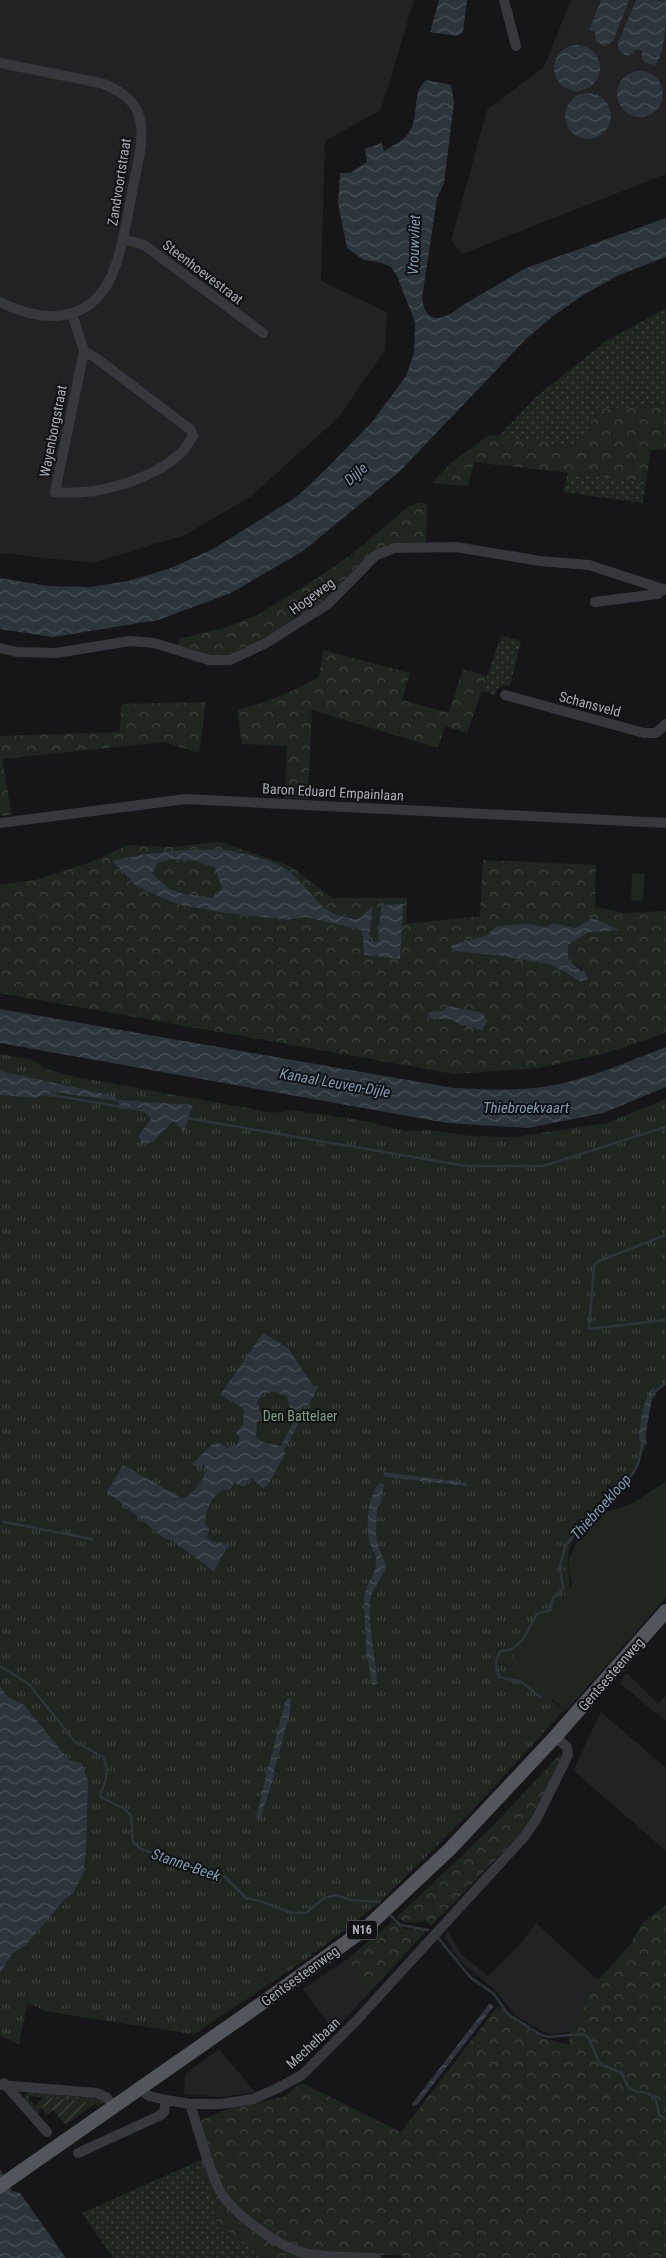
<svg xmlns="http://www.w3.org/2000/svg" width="666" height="2258" viewBox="0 0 666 2258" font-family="'Roboto Condensed',sans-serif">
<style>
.built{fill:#222225}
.grass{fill:url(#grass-dots)}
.forest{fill:url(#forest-crowns);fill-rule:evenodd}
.park{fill:url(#park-tufts)}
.garden{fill:url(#garden-furrows)}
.pitch{fill:#1e261f}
.water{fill:url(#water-waves);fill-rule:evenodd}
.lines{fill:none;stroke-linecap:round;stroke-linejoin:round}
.stream{stroke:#2c353c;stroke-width:2.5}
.minor{stroke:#37383d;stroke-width:10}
.major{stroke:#53555c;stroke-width:14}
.labels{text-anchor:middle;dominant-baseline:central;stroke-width:4;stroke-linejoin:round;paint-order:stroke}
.shield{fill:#111113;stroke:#7b7e86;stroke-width:1}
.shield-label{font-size:12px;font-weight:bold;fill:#a8adb8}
.street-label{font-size:14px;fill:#a8adb8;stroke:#111113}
.park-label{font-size:14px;fill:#7fa381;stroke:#111113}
.water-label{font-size:15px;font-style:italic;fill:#7f9bb3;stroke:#111113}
</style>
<defs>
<pattern id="grass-dots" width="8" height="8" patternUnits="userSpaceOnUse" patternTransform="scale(1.25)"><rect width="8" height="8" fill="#1e261f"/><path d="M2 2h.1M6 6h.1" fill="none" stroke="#3c433d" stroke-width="1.8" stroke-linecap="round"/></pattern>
<pattern id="forest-crowns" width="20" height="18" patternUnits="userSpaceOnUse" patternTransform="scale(1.25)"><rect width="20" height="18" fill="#1e261f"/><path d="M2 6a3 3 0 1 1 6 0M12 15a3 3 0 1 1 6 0" fill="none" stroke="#3c433d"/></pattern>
<pattern id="park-tufts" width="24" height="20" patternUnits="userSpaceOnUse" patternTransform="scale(1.25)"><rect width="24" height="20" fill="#1e261f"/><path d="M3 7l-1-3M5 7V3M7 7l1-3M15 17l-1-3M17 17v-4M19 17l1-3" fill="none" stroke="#3c433d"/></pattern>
<pattern id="garden-furrows" width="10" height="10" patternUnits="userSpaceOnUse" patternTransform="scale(1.25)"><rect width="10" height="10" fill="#1e261f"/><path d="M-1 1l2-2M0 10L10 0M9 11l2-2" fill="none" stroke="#3c433d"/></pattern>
<pattern id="water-waves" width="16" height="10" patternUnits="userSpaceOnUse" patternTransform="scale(1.25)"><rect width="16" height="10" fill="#2c353c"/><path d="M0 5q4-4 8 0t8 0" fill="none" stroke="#485056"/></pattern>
</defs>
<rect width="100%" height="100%" fill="#161618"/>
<!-- built -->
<path class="built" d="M0 0H414L381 110 325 141 321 281 387 312 385 350 338 418 250 497 185 535 92 563 0 553Z
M571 0H666V174L462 254 451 241 487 110 544 67Z
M627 1673 658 1704 666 1695V1721L619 1683Z
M601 1712 666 1768V1851L573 1770Z
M536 1923 598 1980 570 2032 549 2034 543 2032 516 2016 494 1989 460 1961 444 1936 448 1932 461 1954 488 1976 521 1943Z
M347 1959 369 1993 334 2031 303 1989Z
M219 2049 255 2092 220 2097 184 2094 185 2074Z"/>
<!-- grass -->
<path class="grass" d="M666 308V403L655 407 596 409 592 427 573 447 498 437 536 397 606 341Z
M568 472 646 482 643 503 563 492Z
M501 636 521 641 510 686 504 685 497 689 495 695 482 691Z
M29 2092 101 2099 104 2102 98 2107 95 2103 30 2096 28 2098 40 2112 35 2117 20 2099Z
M205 2158 200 2170 218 2204 217 2224 267 2258H113L82 2213Z"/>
<!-- forest -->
<path class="forest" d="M666 403V450H651L646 482 474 462 468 486 432 483 451 463 489 435 573 447 592 427 595 409 655 407Z
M421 502 427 505 426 544 393 546 334 597 264 642 223 659 178 648V639L227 627 257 615 316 579 352 554 408 507Z
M323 650 410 673 402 700 449 713 463 669 487 676 467 733 445 726 438 748 312 710 308 799 285 798 287 746 242 744 237 710C266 702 292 693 319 677Z
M206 702 199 753 164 742 2 759 12 815 0 816V736L120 732 121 704Z
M221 842 290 866 333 898H407L406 924 480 916 483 860 596 865 595 907 624 913 666 911V1033L607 1053 539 1068 455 1074 0 993V885L35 880 91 862 128 845 169 847ZM217 849 313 898 330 913 359 919 369 941 378 943 364 955 362 930 305 917 287 920 225 913 177 904 130 856 192 850ZM593 918 620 929 589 932 568 945V959L582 969 581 982 552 965 450 946 529 924 547 927 553 923 575 928Z
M172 859 196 861 215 868 222 888 213 897C182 894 175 897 152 873L158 863Z
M560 1754 562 1759 543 1799 523 1831 431 1926 426 1921C416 1922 405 1925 397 1917L495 1824Z
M666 1905V2258H405L400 2255H303L302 2258H267L217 2224 213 2208 218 2203 200 2170 205 2158 199 2121 230 2108 283 2097 302 2083 401 2132 498 2006 542 2038 569 2045 570 2032 598 1980 630 1945 643 1922Z
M392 1922 406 1929 427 1930 369 1993 347 1959Z"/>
<!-- park -->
<path class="park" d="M0 1054 28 1059 37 1062 43 1068 71 1076 274 1113 292 1110 365 1121 405 1131 428 1130 471 1136 514 1137 607 1123 666 1099V1384C649 1394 644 1426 647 1443 639 1457 637 1474 625 1487 610 1504 582 1522 572 1542 564 1558 571 1575 569 1591 565 1628 560 1665 552 1701L564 1710 471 1812 378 1904 308 1958 192 2036V2034L43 2011C38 2006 33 2004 27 2005L19 2044 0 2036Z"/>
<!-- garden -->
<path class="garden" d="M44 2097 95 2103V2104L66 2125 53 2110 46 2115 42 2107 38 2110 35 2106Z"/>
<!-- pitch -->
<path class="pitch" d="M632 873 645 874 643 901 631 900Z
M666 1481V1598L566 1711 508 1663 572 1585 568 1561 587 1519 635 1502Z"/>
<!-- water -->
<path class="water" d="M439 0H467L463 32 457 36 430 32Z
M601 0H629L613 41 605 46 596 42 595 32 589 30Z
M636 0H657L662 2 666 0C666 18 666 53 655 65L645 63 642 59V51L637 49 633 54 626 56 619 50 618 43Z
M554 68a23 23 0 1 1 46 0a23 23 0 1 1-46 0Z
M617 94a23 23 0 1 1 46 0a23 23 0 1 1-46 0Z
M426 80 451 85 454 102 444 183 437 198 422 298C426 327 445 320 463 305L526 268 666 218V257L619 275 585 294 553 316 526 339 399 472 303 551 231 593 158 620 53 637 0 629V578L48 586 91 587 128 581 171 568 215 548 298 496 330 465 373 421 406 376 414 353 415 322 397 276 391 267 382 263 364 260 347 248 338 203 340 173H350L367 162 365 149 382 143 384 151C391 146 402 142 407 135 421 120 410 94 426 80Z
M565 116a23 23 0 1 1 46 0a23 23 0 1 1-46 0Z
M217 849C238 852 275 859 291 873 317 895 318 916 359 919L372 907 369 941 378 942 381 905 403 904 400 959 364 955 362 930 305 917 287 920 225 913 177 904 138 887 112 861C146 852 182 850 217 849ZM172 859 196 861 215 868 222 888 213 897C184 894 173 896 152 873L158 863Z
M593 918 621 930 589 932 568 945V959L589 978 581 982 552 965 503 956 455 951 450 946 487 935 497 926 529 924 547 927 553 923 575 928Z
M449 1006 483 1013 487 1022 482 1030 459 1024 451 1019H431L428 1012 442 1011Z
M0 1009 454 1088C481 1089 508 1091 535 1088 580 1083 624 1063 666 1047V1087L603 1113 528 1128 447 1123 0 1043Z
M0 1071 114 1096 117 1100 193 1105 184 1131 173 1121 153 1142 143 1145 138 1136 151 1119 142 1108 119 1109 118 1101 54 1092 36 1098 0 1095Z
M263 1333 288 1348 313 1386H319L284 1450 285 1454 269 1483 263 1489 252 1478 248 1480 246 1485 242 1486 234 1482 231 1490C214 1487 208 1508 204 1521L209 1529 207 1537 211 1541 229 1544 214 1571 171 1540 164 1538 107 1492 123 1465 183 1499C194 1492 208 1478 205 1464L199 1468 192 1464C202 1457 204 1449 216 1442L227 1447 236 1446 240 1438 236 1433 243 1424 244 1409 220 1395ZM275 1392 287 1396 290 1408 289 1415 295 1419 281 1446 265 1443 256 1438 257 1422 262 1416 257 1402 263 1393Z
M654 1386 645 1438 647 1443 643 1445 639 1439C641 1421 642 1400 654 1386Z
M384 1472 467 1483V1486L385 1477 383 1475Z
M379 1483 384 1484 381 1504 377 1508 376 1531 377 1544 386 1565C384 1577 371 1589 370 1601 368 1629 376 1657 377 1684L372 1685 366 1650 364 1598C365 1584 378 1572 376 1557 375 1553 371 1548 370 1543 365 1526 368 1497 379 1483Z
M0 1687 9 1698 23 1704 69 1760 82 1763 88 1781 86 1853 83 1874 73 1893 64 1900 27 1944 12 1954 0 1973Z
M288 1698H291L290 1713 274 1771 275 1773 260 1819 256 1818 266 1776 264 1770 269 1766 285 1702Z
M490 2003 494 2006 417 2105 413 2106 412 2104Z
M0 2169 12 2191 20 2193 66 2258H0Z"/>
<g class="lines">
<!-- stream -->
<path class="stream" d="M46 1094 122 1107
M130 1108 146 1111
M186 1118 466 1166H543L666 1127
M666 1235 599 1261 594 1266 589 1329 666 1320
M653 1393 666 1383
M4 1522 92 1539
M0 1666 28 1683 75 1742 103 1757C109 1771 107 1780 100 1794L101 1797 126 1810 131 1816 133 1842 141 1849 197 1871 217 1873 224 1876 246 1898 260 1901 291 1913H306L324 1898 336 1895 351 1900 380 1902
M540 1697 522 1682 499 1677C495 1669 495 1658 501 1651 522 1651 527 1630 537 1614L550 1610 553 1598 563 1589 560 1566 565 1547 584 1521 599 1510 632 1475 638 1464 643 1442
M391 1916 400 1925 428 1930
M439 1939 471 1978 493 1993 508 2014 541 2035 549 2037 582 2034 588 2037 600 2064 622 2073 628 2087 635 2091 647 2093 656 2099 659 2115 666 2119"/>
<!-- minor -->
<path class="minor" d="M504 0 516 46
M0 63 101 83C116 89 132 97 138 113 147 137 136 168 132 192 127 217 124 243 115 267 96 322 47 326 0 302
M123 239 144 245 263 333
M72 314 84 351 55 492C96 496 151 481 182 452 186 448 189 441 193 436L191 430 96 358 84 351
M595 602 658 594 662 590
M0 648 17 652 56 653 130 641 154 643 209 660H230L266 643 328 604 376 555 395 548 456 547 540 561 589 565 666 590
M505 695 644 733H656L666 724
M0 823 186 799 666 823
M4 2083 47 2132
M0 2085 97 2093 106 2097 115 2107
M139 2089 149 2096 166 2100 190 2104H221L253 2099 278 2088 302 2075 357 2020 525 1836 537 1818 568 1755 567 1747 555 1737
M190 2104C199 2131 206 2161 218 2187 229 2212 278 2246 304 2253 328 2258 352 2257 376 2258
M78 2153 159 2116 164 2112 166 2100"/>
<!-- major -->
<path class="major" d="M0 2186 268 1999 366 1928 450 1849 555 1737 666 1611"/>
</g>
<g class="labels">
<!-- shield labels -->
<rect class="shield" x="347" y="1920.5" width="30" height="19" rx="4"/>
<g class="shield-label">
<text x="362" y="1930">N16</text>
</g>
<!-- street labels -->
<g class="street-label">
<text transform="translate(119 182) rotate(-81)">Zandvoortstraat</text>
<text transform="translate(203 272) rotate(37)">Steenhoevestraat</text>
<text transform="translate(53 431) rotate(-79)">Wayenborgstraat</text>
<text transform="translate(312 596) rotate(-36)">Hogeweg</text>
<text transform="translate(590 704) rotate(15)">Schansveld</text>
<text transform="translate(333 792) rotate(3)">Baron Eduard Empainlaan</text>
<text transform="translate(611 1674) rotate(-49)">Gentsesteenweg</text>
<text transform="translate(300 1976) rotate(-36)">Gentsesteenweg</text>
<text transform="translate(313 2043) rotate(-43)">Mechelbaan</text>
</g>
<!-- park labels -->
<g class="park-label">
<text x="300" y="1416">Den Battelaer</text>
</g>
<!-- water labels -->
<g class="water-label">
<text transform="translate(414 245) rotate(-88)">Vrouwvliet</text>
<text transform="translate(356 474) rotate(-41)">Dijle</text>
<text transform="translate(335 1083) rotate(10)">Kanaal Leuven-Dijle</text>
<text x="526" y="1108">Thiebroekvaart</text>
<text transform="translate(601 1507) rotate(-48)">Thiebroekloop</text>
<text transform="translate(186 1865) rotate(19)">Stanne-Beek</text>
</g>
</g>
</svg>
